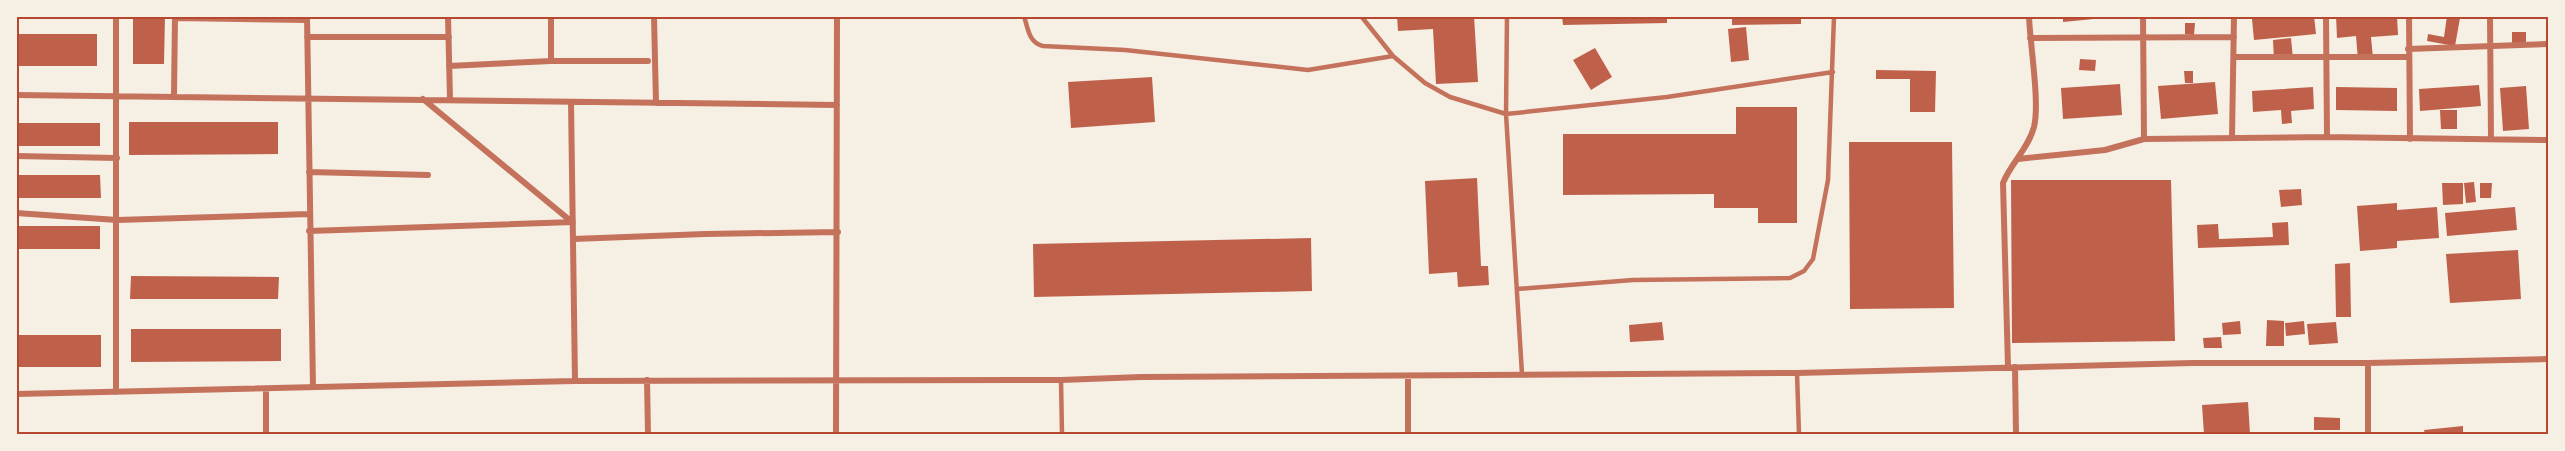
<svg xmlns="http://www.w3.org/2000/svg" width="2565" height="451" viewBox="0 0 2565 451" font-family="Cabin,sans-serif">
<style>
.building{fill:#bf614a}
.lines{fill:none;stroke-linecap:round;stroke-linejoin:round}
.service{stroke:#c5725c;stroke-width:4.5}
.minor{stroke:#c5725c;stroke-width:6}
.neatline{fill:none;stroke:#b5482f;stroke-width:2}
</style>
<rect width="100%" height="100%" fill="#f6efe4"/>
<!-- building -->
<path class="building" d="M133 16H165L164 64H133Z
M1397 16H1474L1478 82 1436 84 1433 29 1398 31Z
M1562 16H1667V23L1563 25Z
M1732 16H1801V24L1732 25Z
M2063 16H2104V18L2063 22Z
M2278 16H2314L2316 34 2254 40 2252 19Z
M2336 16H2397L2398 35 2371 37 2373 58 2358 60 2356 36 2337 38Z
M2447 16 2460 18 2455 46 2427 41 2428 34 2444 37Z
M2185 23H2195L2194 35 2185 34Z
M1746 27 1749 60 1731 62 1728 29Z
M2512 32H2526V44H2512Z
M16 34H97V66H16Z
M2291 38 2293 59 2274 60 2273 40Z
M1595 48 1612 77 1591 90 1573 60Z
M2080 59 2096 60 2095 71 2079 70Z
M1876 70 1936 71 1935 112H1910V79H1876Z
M2184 71H2193V83H2185Z
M1152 77 1155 122 1071 128 1068 82Z
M2215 82 2218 114 2161 119 2158 86Z
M2120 84 2122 115 2063 119 2061 88Z
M2479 85 2481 106 2420 111 2419 89Z
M2526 86 2529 129 2503 131 2500 88Z
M2313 87 2314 109 2291 111 2292 123 2282 124 2281 110 2253 112 2252 91Z
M2336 87 2397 88V111L2336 110Z
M1736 107H1797V223H1758V208H1714V194L1563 195V134H1736Z
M2440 110H2457V129H2441Z
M129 122H278V154L129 155Z
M16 123H100V146H16Z
M1849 142H1952L1954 308 1850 309Z
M16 175H100L101 198H16Z
M1477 178 1481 266H1488L1489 285 1458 287 1457 272 1429 274 1425 181Z
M2011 180H2171L2175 341 2012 343Z
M2474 182 2476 202 2466 203 2464 183Z
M2442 183H2463V204L2443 205Z
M2480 183H2492L2491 198H2480Z
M2301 189 2302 205 2281 207 2279 190Z
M2397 203V210L2437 207 2439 238 2397 241V248L2360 251 2357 206Z
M2515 207 2517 230 2447 236 2445 213Z
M2288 222 2289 245 2198 248 2197 225 2218 224 2219 239 2273 237 2272 223Z
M16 226H100V249H16Z
M1311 238 1312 291 1034 297 1033 244Z
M2518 250 2521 299 2450 303 2446 254Z
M2350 263 2351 317H2336L2335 264Z
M131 276 279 277 278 299H130Z
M2267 320 2284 321V346H2266Z
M2240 321 2241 334 2223 335 2222 323Z
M2304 321 2305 334 2286 336 2285 323Z
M1662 322 1664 340 1630 342 1629 325Z
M2336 322 2338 343 2309 345 2307 324Z
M131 329H281V361L131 362Z
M16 335H101V367H16Z
M2221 337 2222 348H2204L2203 338Z
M2248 402 2250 434H2204L2202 405Z
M2314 417 2340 418V430H2314Z
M2463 426V434H2425L2424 430Z"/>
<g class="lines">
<!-- service -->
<path class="service" d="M1024 16C1028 29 1029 43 1043 46L1125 50 1308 70 1393 56
M1361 16 1393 56 1425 83 1450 97 1506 114 1667 97 1833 72
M1507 16 1506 114 1522 374
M1517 289 1633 280 1790 278 1804 271 1813 259 1828 180 1834 16
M1797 373 1799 434
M1061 380 1062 434"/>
<!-- minor -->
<path class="minor" d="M116 16V392
M307 16 313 387
M448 16 450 99
M654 16 656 103
M2143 16 2144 139
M2326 16 2327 137
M2409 16 2410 139
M2490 16 2491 139
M175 18 307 20
M307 37H449
M2030 38 2234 37
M2408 49 2548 44
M2234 57H2408
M551 61H648
M449 66 551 61V16
M16 95 837 105
M174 96 175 16
M423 99 572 222
M571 102 575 381
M2232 137 2234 16
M16 156 117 158
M2018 159 2105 150 2144 139 2327 137 2548 140
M309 172 428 175
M16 213 117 220 309 214
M309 231 573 222
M573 239 705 234 838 232
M2008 367 2003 183C2011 163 2028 149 2034 127 2040 102 2030 45 2029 16
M2015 367 2016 434
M1408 376V434
M647 380 648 434
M16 394 575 381 1061 380 1141 377 1797 373 2193 363H2368L2548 359
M266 434V389
M836 434 837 16
M2368 434V363"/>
</g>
<!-- border -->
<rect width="2565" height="451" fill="none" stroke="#f6efe4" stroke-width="36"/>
<rect x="18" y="18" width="2529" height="415" class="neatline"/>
</svg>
